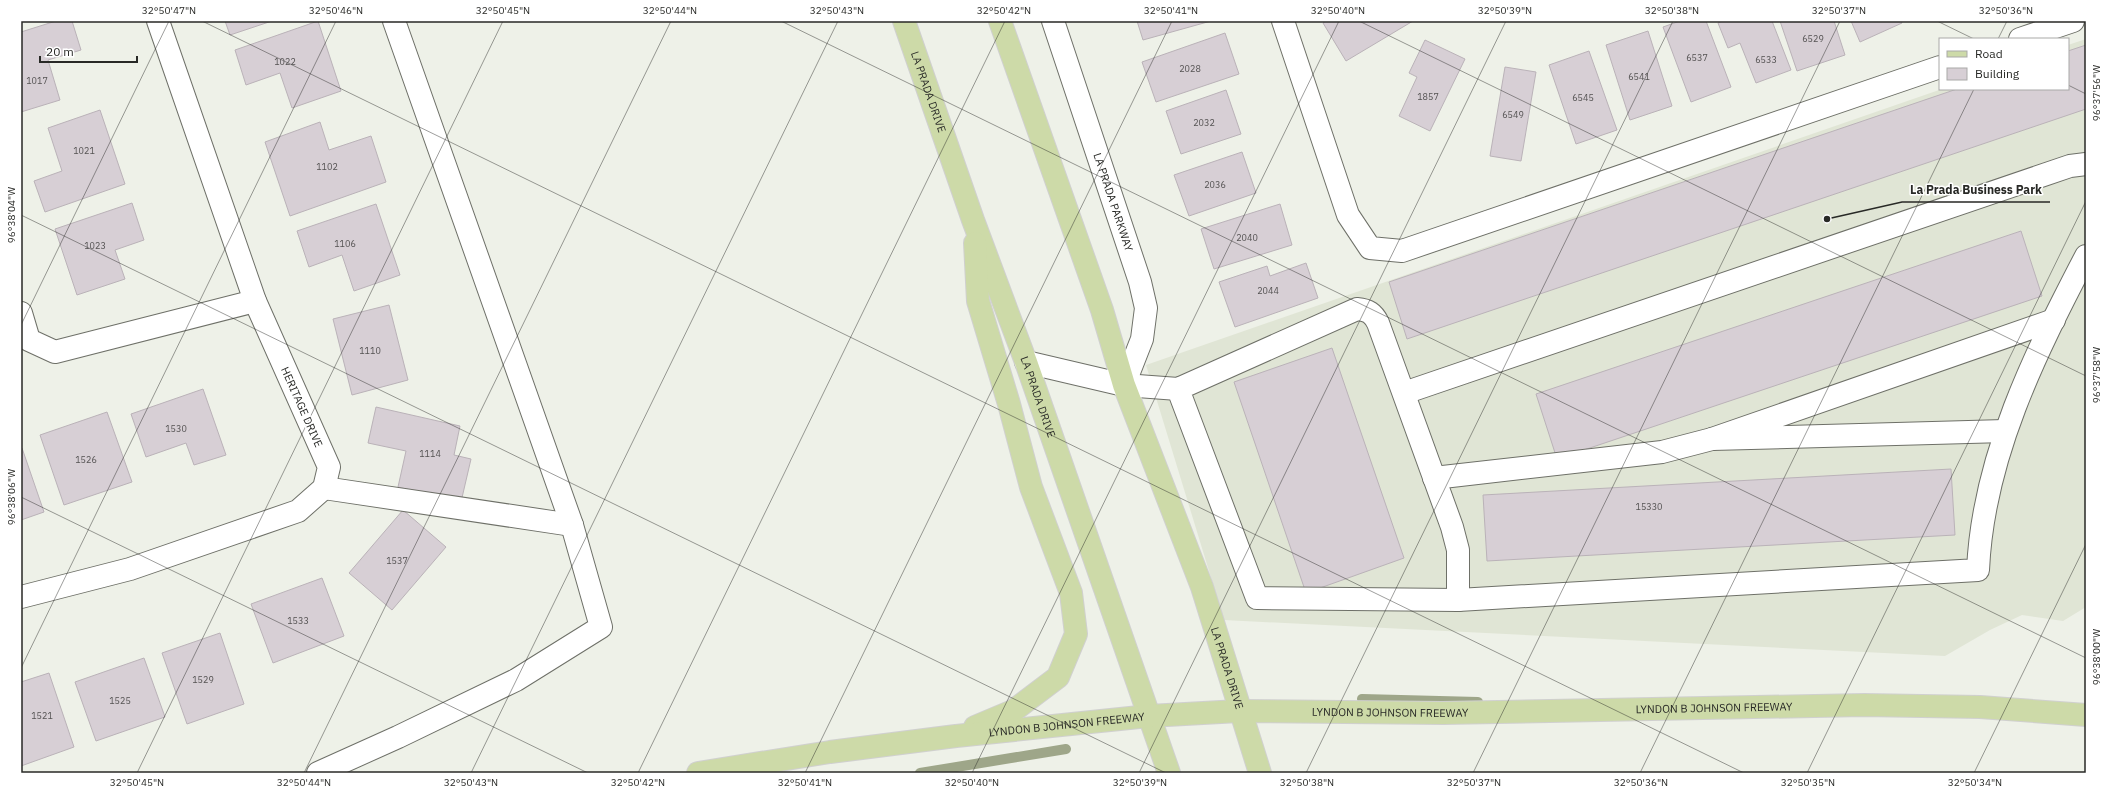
<svg xmlns="http://www.w3.org/2000/svg" width="2107" height="794" viewBox="0 0 2107 794" font-family="'IBM Plex Sans',sans-serif">
<style>
.built{fill:#e0e5d5}
.lines{fill:none;stroke-linecap:round;stroke-linejoin:round}
.stream{stroke:#9ea689;stroke-width:10}
.building{fill:#d7cfd5;stroke:#bab2b8}
.minor-casing{stroke:#6e7068;stroke-width:24}
.major-casing{stroke:#d0d0cf;stroke-width:24}
.minor{stroke:#fff;stroke-width:22}
.major{stroke:#cddaa8;stroke-width:22}
.ticks{fill:none;stroke:#282926;stroke-width:1;stroke-opacity:0.45}
.labels{text-anchor:middle;dominant-baseline:central;stroke-width:3;stroke-linejoin:round;paint-order:stroke}
.number-label{font-size:9px;fill:#545252}
.street-label{font-size:11px;fill:#282926;stroke:#fff}
.leader{fill:none;stroke:#282926;stroke-width:1.5}
.callout-dot{fill:#282926;stroke:#fff;stroke-width:1.5}
.callout-label{font-size:12px;text-anchor:middle;font-weight:bold;fill:#282926;stroke:#fff;stroke-width:3;stroke-linejoin:round;paint-order:stroke}
.neatline{fill:none;stroke:#282926;stroke-width:1.5}
.ticks-label{font-size:10px;text-anchor:middle;fill:#282926}
</style>
<rect width="100%" height="100%" fill="#eef1e8"/>
<!-- built -->
<path class="built" d="M2086 39V607L2063 621 2022 615 1990 630 1945 656 1224 620 1146 365 1942 89H2068V45Z"/>
<g class="lines">
<!-- stream -->
<path class="stream" d="M1362 699 1478 702
M920 773 1066 749"/>
</g>
<!-- building -->
<path class="building" d="M56 21H72L81 50 48 60 60 100 21 112V32Z
M225 21H272L230 35Z
M318 21 341 91 292 108 280 73 246 85 235 50Z
M1137 21H1211L1143 40Z
M1326 21H1413L1346 61 1323 23Z
M1680 21H1706L1731 87 1691 102 1663 27Z
M1722 21H1772L1791 70 1756 83 1740 43 1728 48 1718 23Z
M1780 21H1834L1845 55 1797 71Z
M1851 21H1901L1902 23 1860 42Z
M1648 31 1672 106 1630 120 1606 45Z
M1225 33 1239 74 1156 102 1142 62Z
M1425 40 1465 59 1430 131 1399 116 1417 77 1409 73Z
M2086 45V109L1407 339 1389 282 1957 89H2068V51Z
M1589 51 1617 130 1576 144 1549 65Z
M1505 67 1536 72 1521 161 1490 156Z
M1226 90 1241 134 1181 154 1166 111Z
M100 110 125 184 45 212 34 181 62 171 48 128Z
M320 122 329 150 371 136 386 182 290 216 265 142Z
M1242 152 1256 193 1189 216 1174 175Z
M132 203 144 240 115 250 125 279 77 295 55 229Z
M376 204 400 275 354 291 342 255 309 267 297 231Z
M1280 204 1292 245 1214 269 1201 229Z
M2021 231 2042 296 1557 459 1536 394Z
M1306 263 1318 298 1235 327 1219 282 1267 266 1270 276Z
M389 305 408 380 352 395 333 319Z
M1332 348 1404 558 1306 593 1234 382Z
M203 389 226 455 194 465 186 443 146 457 131 414Z
M376 407 460 426 454 455 471 459 461 502 398 487 406 451 368 443Z
M107 412 132 482 64 505 40 435Z
M22 448 44 512 21 520V449Z
M1951 469 1955 535 1487 561 1483 495Z
M403 510 446 547 392 610 349 573Z
M322 578 344 636 273 663 251 604Z
M220 633 244 704 187 724 162 653Z
M144 658 165 717 96 741 75 682Z
M49 673 74 747 21 766V682Z"/>
<g class="lines">
<defs>
<g id="minor">
<path id="s1" d="M1053 21 1140 282 1146 308 1142 339 1124 385"/>
<path d="M1283 21 1348 215 1370 248 1402 251 1940 67"/>
<path d="M2020 39 2073 21"/>
<path d="M21 313 29 340 55 352 255 301"/>
<path d="M1026 362 1124 385 1178 389 1357 309C1368 310 1373 313 1378 323L1452 527 1458 550V600L1257 598 1178 389"/>
<path d="M1404 393 2070 166 2086 164"/>
<path d="M2005 431 1712 439 2054 320"/>
<path d="M1434 478 1662 452 1712 439"/>
<path d="M324 488 572 525"/>
<path d="M21 597 130 569 298 511 324 488 329 467 255 301 158 21"/>
<path d="M1458 600 1978 570C1983 457 2035 354 2086 256"/>
<path d="M318 773 398 737 516 680 601 627 572 525 394 21"/>
</g>
<g id="major">
<path id="s2" d="M904 21 973 220 1026 362 1169 773"/>
<path id="s3" d="M1000 21 1102 310 1124 385 1202 587 1260 773"/>
<path d="M975 243 978 301 1009 404 1031 487 1071 593 1076 634 1058 677 1013 711 975 727"/>
<path id="s4" d="M698 773 830 752 956 736 1149 716 1239 711 1443 713 1864 705 1980 707 2086 715"/>
</g>
</defs>
<!-- minor casing -->
<use href="#minor" class="minor-casing"/>
<!-- major casing -->
<use href="#major" class="major-casing"/>
<!-- minor -->
<use href="#minor" class="minor"/>
<!-- major -->
<use href="#major" class="major"/>
</g>
<!-- ticks -->
<path class="ticks" d="M202 21 1744 773M781 21 2086 658M1359 21 2086 376M1937 21 1974 39M1998 39 2007 21M2068 85 2086 94M21 215 1166 773M21 325 169 21M21 497 588 773M21 668 336 21M137 773 503 21M304 773 671 21M471 773 838 21M638 773 1005 21M805 773 1172 21M972 773 1339 21M1139 773 1506 21M1306 773 1673 21M1473 773 1840 21M1640 773 1974 89M1807 773 2086 201M1974 773 2086 544"/>
<g class="labels">
<!-- number labels -->
<g class="number-label">
<text x="1813" y="38">6529</text>
<text x="1697" y="57">6537</text>
<text x="1766" y="59">6533</text>
<text x="285" y="61">1022</text>
<text x="1190" y="68">2028</text>
<text x="1639" y="76">6541</text>
<text x="37" y="80">1017</text>
<text x="1428" y="96">1857</text>
<text x="1583" y="97">6545</text>
<text x="1513" y="114">6549</text>
<text x="1204" y="122">2032</text>
<text x="84" y="150">1021</text>
<text x="327" y="166">1102</text>
<text x="1215" y="184">2036</text>
<text x="1247" y="237">2040</text>
<text x="345" y="243">1106</text>
<text x="95" y="245">1023</text>
<text x="1268" y="290">2044</text>
<text x="370" y="350">1110</text>
<text x="176" y="428">1530</text>
<text x="430" y="453">1114</text>
<text x="86" y="459">1526</text>
<text x="1649" y="506">15330</text>
<text x="397" y="560">1537</text>
<text x="298" y="620">1533</text>
<text x="203" y="679">1529</text>
<text x="120" y="700">1525</text>
<text x="42" y="715">1521</text>
</g>
<!-- street labels -->
<g class="street-label">
<text stroke="none"><textPath href="#s2" startOffset="75">LA PRADA DRIVE</textPath></text>
<text stroke="none"><textPath href="#s1" startOffset="191">LA PRADA PARKWAY</textPath></text>
<text stroke="none"><textPath href="#s2" startOffset="399">LA PRADA DRIVE</textPath></text>
<text transform="translate(302 407) rotate(66)">HERITAGE DRIVE</text>
<text stroke="none"><textPath href="#s3" startOffset="686">LA PRADA DRIVE</textPath></text>
<text stroke="none"><textPath href="#s4" startOffset="1020">LYNDON B JOHNSON FREEWAY</textPath></text>
<text stroke="none"><textPath href="#s4" startOffset="696">LYNDON B JOHNSON FREEWAY</textPath></text>
<text stroke="none"><textPath href="#s4" startOffset="372">LYNDON B JOHNSON FREEWAY</textPath></text>
</g>
</g>
<!-- callouts -->
<path class="leader" d="M1827 219L1902 202H2050"/>
<circle class="callout-dot" cx="1827" cy="219" r="4"/>
<g class="callout-label">
<text x="1976" y="194">La Prada Business Park</text>
</g>
<!-- border -->
<rect width="2107" height="794" fill="none" stroke="#ffffff" stroke-width="44"/>
<!-- legend -->
<rect x="1939" y="38" width="130" height="52" fill="#ffffff" stroke="#a9a9a8"/>
<rect x="1947" y="51" width="20" height="6" fill="#cddaa8" stroke="#a9a9a8"/>
<text x="1975" y="58" font-size="12" fill="#282926">Road</text>
<rect x="1947" y="68" width="20" height="12" fill="#d7cfd5" stroke="#a9a9a8"/>
<text x="1975" y="78" font-size="12" fill="#282926">Building</text>
<!-- scale -->
<path d="M40 56v6h97v-6" fill="none" stroke="#282926" stroke-width="2"/>
<text x="46" y="56" font-size="12" fill="#282926" stroke="#ffffff" stroke-width="3" paint-order="stroke">20 m</text>
<rect x="22" y="22" width="2063" height="750" class="neatline"/>
<g class="ticks-label">
<text x="169" y="14">32°50'47"N</text>
<text x="336" y="14">32°50'46"N</text>
<text x="503" y="14">32°50'45"N</text>
<text x="670" y="14">32°50'44"N</text>
<text x="837" y="14">32°50'43"N</text>
<text x="1004" y="14">32°50'42"N</text>
<text x="1171" y="14">32°50'41"N</text>
<text x="1338" y="14">32°50'40"N</text>
<text x="1505" y="14">32°50'39"N</text>
<text x="1672" y="14">32°50'38"N</text>
<text x="1839" y="14">32°50'37"N</text>
<text x="2006" y="14">32°50'36"N</text>
<text transform="translate(2096 93) rotate(-90)" y="4">96°37'56"W</text>
<text transform="translate(11 215) rotate(-90)" y="4">96°38'04"W</text>
<text transform="translate(2096 375) rotate(-90)" y="4">96°37'58"W</text>
<text transform="translate(11 497) rotate(-90)" y="4">96°38'06"W</text>
<text transform="translate(2096 657) rotate(-90)" y="4">96°38'00"W</text>
<text x="137" y="786">32°50'45"N</text>
<text x="304" y="786">32°50'44"N</text>
<text x="471" y="786">32°50'43"N</text>
<text x="638" y="786">32°50'42"N</text>
<text x="805" y="786">32°50'41"N</text>
<text x="972" y="786">32°50'40"N</text>
<text x="1140" y="786">32°50'39"N</text>
<text x="1307" y="786">32°50'38"N</text>
<text x="1474" y="786">32°50'37"N</text>
<text x="1641" y="786">32°50'36"N</text>
<text x="1808" y="786">32°50'35"N</text>
<text x="1975" y="786">32°50'34"N</text>
</g>
</svg>
